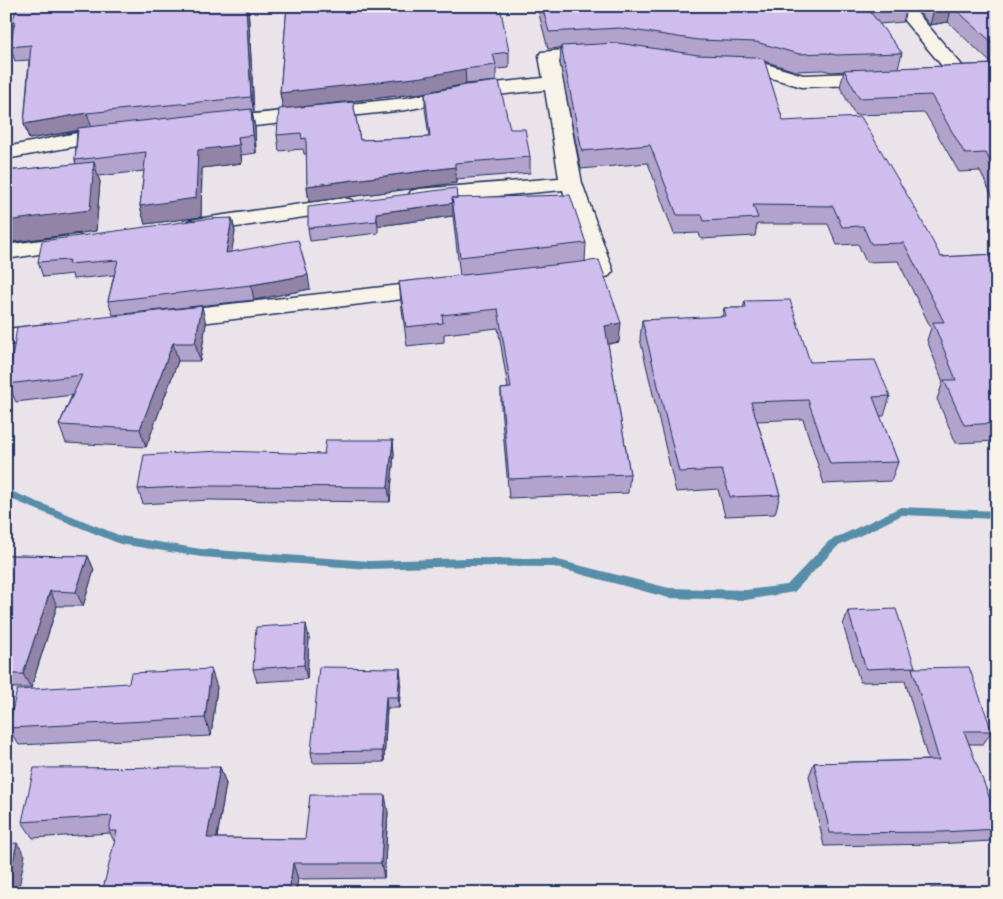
<svg xmlns="http://www.w3.org/2000/svg" width="1003" height="899" viewBox="0 0 1003 899" font-family="'Architects Daughter',sans-serif">
<style>
.lines{fill:none;stroke-linecap:round;stroke-linejoin:round}
.stream{fill:#568da8;fill-rule:evenodd}
.minor-casing{stroke:#1b2f5e;stroke-width:3}
.minor{fill:#f7f3e8;fill-rule:evenodd}
.wall{fill:#b2a3cc;stroke:#1b2f5e}
.shaded-wall{fill:#9184a6;stroke:#1b2f5e}
.building{fill:#cfbded;stroke:#1b2f5e}
</style>
<rect width="100%" height="100%" fill="#ebe3ea"/>
<filter id="ink" filterUnits="userSpaceOnUse"><feTurbulence type="fractalNoise" baseFrequency=".02" numOctaves="2"/><feDisplacementMap in="SourceGraphic" scale="10" xChannelSelector="R" yChannelSelector="G"/><feConvolveMatrix kernelMatrix="1 2 1 2 8 2 1 2 1" color-interpolation-filters="sRGB"/></filter>
<g filter="url(#ink)">
<g class="lines">
<!-- stream -->
<path class="stream" d="M6 489 121 536 201 549 369 561 469 558 554 559 669 588 746 590 787 585 829 541 901 507 997 511V519L902 515 837 547 794 592 746 600 669 598 554 567 469 566 369 569 201 557 120 544 6 497Z"/>
<defs>
<path id="minor" d="M8 6H26L15 35 12 39 6 40V11Z
M892 6H911L967 71 970 75 967 79 960 81 953 79Z
M599 47 606 49 608 53 606 57 559 61 582 183 613 271 609 276C596 280 582 282 569 278L565 273 569 268 587 265 563 190 419 203 411 201 408 196 411 191 419 189 559 178 545 90 466 98 406 110 216 130 209 128 206 124 209 120 216 118 406 98 466 86 543 78 539 56 541 52Z
M731 59 753 60 803 75 880 72 887 74 890 78 887 82 880 84 802 87 751 72 724 69 721 65 724 61Z
M113 128 120 130 123 134 120 138 6 159V147L92 130Z
M344 198 352 200 355 205 352 210 196 233 188 231 185 226 188 221 196 219Z
M77 235 85 237 88 242 85 247 6 259V245Z
M437 281 445 284 449 289 445 294 167 327 158 325 155 319 158 313 167 311Z
M52 324 61 326 64 332 61 338 6 345V329Z"/>
</defs>
<!-- minor casing -->
<use href="#minor" class="minor-casing"/>
<!-- minor -->
<use href="#minor" class="minor"/>
</g>
<!-- wall -->
<path class="wall" d="M18 6H129V8L179 6H248L254 112H252L255 127 256 153 241 155 242 163 202 168 201 217 145 224 140 206 144 171 98 176 100 182 96 231 6 243V171L76 164 75 160 77 131 29 139 24 124 29 60 15 61 10 47 14 28 12 21Z
M287 6 509 52V68L496 69V81L466 84 423 93 283 109 280 93Z
M537 6H907L903 22 879 24 902 53 898 68 992 64 948 22 930 25 914 6H997V206L980 171 959 172 925 113 855 115 840 87 844 71 832 72 823 70 795 71 764 61 783 121 941 257 997 254V441L956 443 937 399 943 382 927 340 931 328 898 261 866 262 858 244 837 245 828 224H757L755 236 701 239 699 233 674 234 648 163 581 169 560 63 561 48 548 49Z
M425 93 510 129 530 157V173L456 179V183L309 202 307 186V154H304L303 149 279 151 277 135 353 102 360 140 429 137 425 108Z
M457 198 586 243 585 262 619 342 608 344 630 474 628 493 509 498 501 408V389L508 388 498 328 444 334V342L407 346 401 302 399 282 460 276 453 216 378 226V233L310 241 308 228Z
M232 218 235 232 231 252 310 289 254 300 113 315 108 301 114 275 73 279 72 274 43 277 38 262Z
M745 301 810 362 890 396 884 416H880L898 462 891 481 824 484 803 419 757 421 780 495 775 514 725 516 718 489 676 492 640 339 642 320 722 317 724 308H743Z
M206 324 200 361H178L146 447 66 443 59 425 72 395 16 402 8 384Z
M393 440 394 454 390 502 208 500 143 504 138 489 324 454Z
M6 555 88 556 94 570 83 606H57L31 688H6Z
M848 611 915 667V668L992 731 983 744H969L997 829V835L992 841 935 844 824 846 809 776 814 763 928 760 905 681H906L860 682 843 625Z
M309 638 307 679 257 682 253 669Z
M400 668 401 680 399 708H387L384 762 313 763 311 752Z
M217 687 211 736 19 745 8 728Z
M220 767 226 784 217 838 305 839 388 812 384 878 298 879 114 841 110 833 33 838 22 822Z
M931 888 997 893H927Z"/>
<!-- shaded-wall -->
<path class="shaded-wall" d="M124 6H129L127 23 124 8Z
M246 6H248L254 112 251 97Z
M952 6 948 22 930 25 934 9Z
M465 69 466 84 423 93 283 109 280 93Z
M251 109 255 127 256 153 253 135Z
M87 113 92 128 29 139 24 124Z
M238 137 242 163 202 168 201 217 145 224 140 206 198 150Z
M94 162 100 182 96 231 6 243V221Z
M455 167 456 183 309 202 307 186Z
M453 203V216L378 226 376 213Z
M232 218 235 232 229 268 226 253Z
M308 275 310 289 254 300 251 285Z
M202 306 206 324 200 361 195 343Z
M621 323 619 342 604 345 605 326Z
M173 343 178 361 146 447 140 429Z
M393 440 394 454 390 502 388 487Z
M88 556 94 570 83 606 76 592Z
M50 591 57 606 31 688 23 674Z
M306 624 309 638 307 679 304 665Z
M400 668 401 680 399 708 398 697Z
M211 669 217 687 211 736 205 718Z
M386 697 387 708 384 762 382 751Z
M220 767 226 784 214 854 207 838Z
M385 795 388 812 384 878 381 863Z
M17 843 25 855 18 893H6Z
M293 863 298 879 296 893H289Z"/>
<!-- building -->
<path class="building" d="M18 6H124V8L179 6H246L251 97 87 113 24 124 31 45 10 47 15 21H12Z
M287 6H500L509 52 493 54 496 65 465 69 423 77 280 93Z
M542 6H903L868 9 902 53 836 55 827 53 799 54 756 42 698 40 619 28 549 32Z
M932 6H997V47L952 6 934 9Z
M618 43 698 55 755 57 764 59 783 121 861 117 916 210 941 257 997 254V423L964 425 944 380H956L933 322H944L904 243 871 244 863 226 842 227 833 206 753 205 758 218 704 221 702 215H677L650 145 582 151 561 46Z
M997 64V175L986 153 965 154 931 95 859 98 844 70Z
M499 81 510 129H525L530 157 455 163V167L307 186 306 138 302 139 301 133 277 135 279 109 353 102 360 140 430 137 425 93 466 85Z
M251 109 253 135 238 137 239 145 198 150 196 198 140 206 146 152 75 160 78 128Z
M94 162 90 210 6 221V171Z
M456 188 457 198H452L453 203 376 213 377 221 308 228V207Z
M570 195 586 243 460 257 452 198Z
M232 218 226 253 298 240 308 275 251 285 108 301 118 260 68 264 69 260 38 262 42 241 205 219Z
M599 260 621 323 605 326 630 474 509 479 501 389 511 388 498 309 442 315 443 323 406 327 399 282Z
M790 300 810 362 875 360 890 396 873 397 898 462 830 464 808 400 751 402 780 495 730 497 722 470 679 472 642 320 726 316 724 308H746L745 301Z
M202 306 195 343H173L140 429 59 425 82 375 8 384 17 327Z
M326 440H393L388 487 204 486 138 489 144 455 220 451 324 454Z
M6 555 88 556 76 592 50 591 23 674H6Z
M896 609 915 667 866 669 848 611Z
M306 624 304 665 253 669 256 627Z
M319 667 400 668 398 697H386L382 751 311 752Z
M969 667 992 731H964L997 817V829L942 832 830 833 814 763 939 760 912 668Z
M211 669 205 718 8 728 17 690 129 683 131 673Z
M220 767 207 838 305 839 310 795H385L381 863H293L289 893H102L117 831H109L112 816 22 822 34 768Z
M17 843 6 893V844Z
M931 888H997V893H932Z
M821 889 871 893H822Z"/>
</g>
<!-- margin -->
<rect width="1003" height="899" fill="none" stroke="#f7f3e8" stroke-width="25"/>
<rect x="12" y="12" width="978" height="874" fill="none" stroke="#1b2f5e" stroke-width="2" filter="url(#ink)"/>
</svg>
